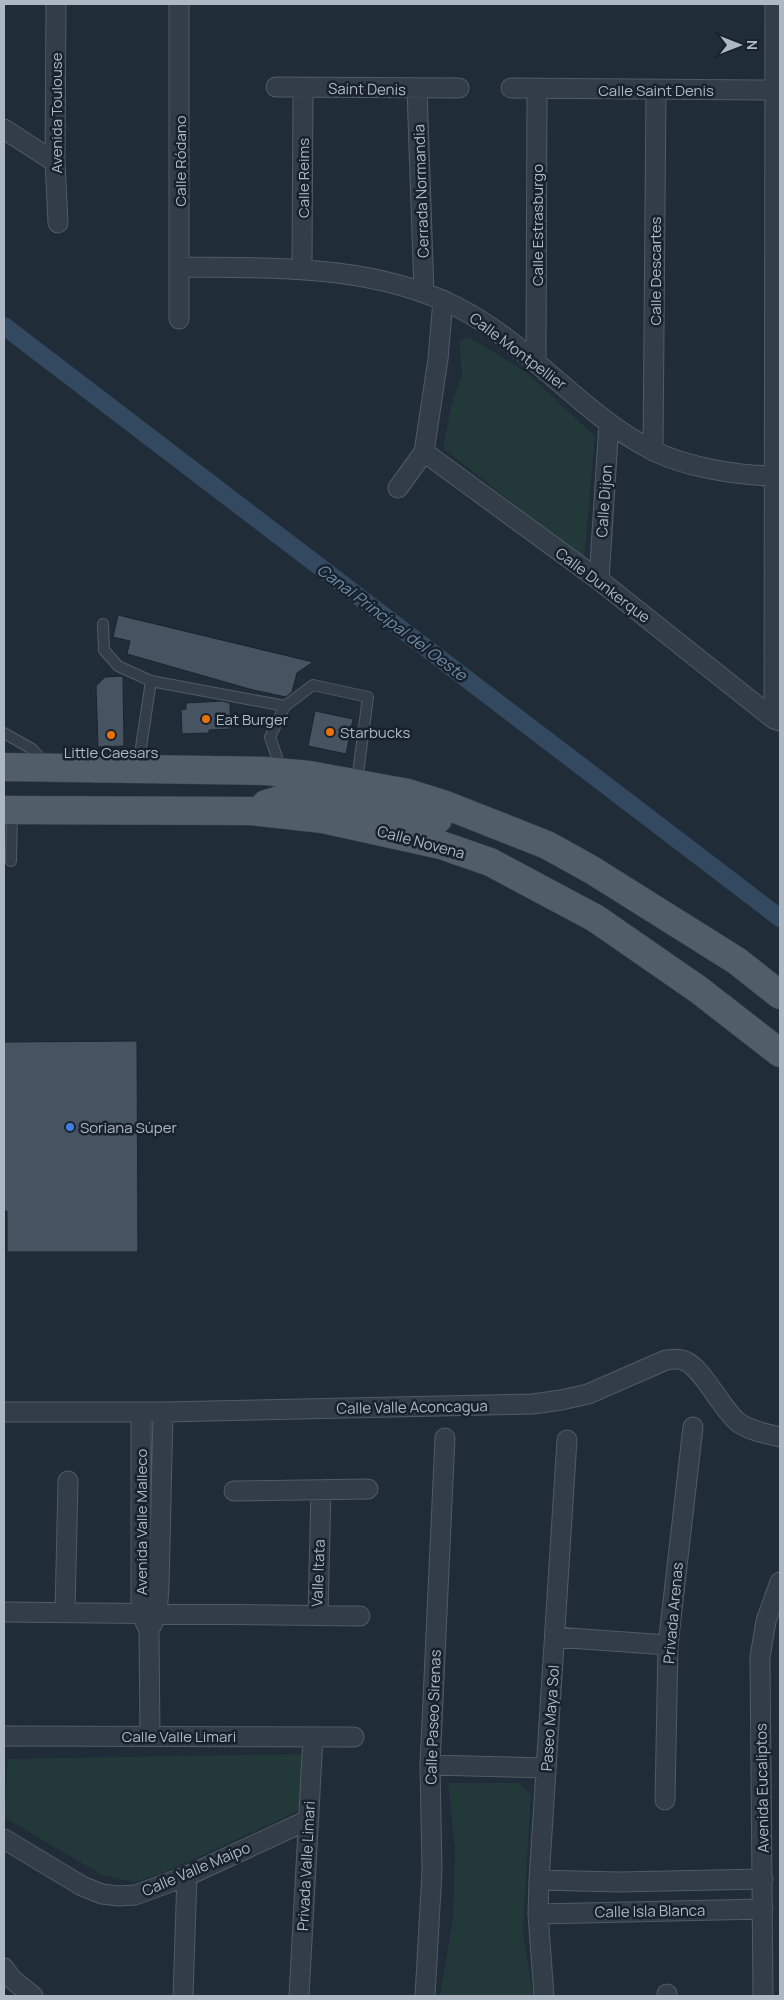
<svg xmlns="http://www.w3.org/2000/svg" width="784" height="2000" viewBox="0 0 784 2000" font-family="Manrope,sans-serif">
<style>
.green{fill:#233939}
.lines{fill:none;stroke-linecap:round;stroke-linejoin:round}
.canal{stroke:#33495f;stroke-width:18}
.building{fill:#465361;stroke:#1b242e}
.lane-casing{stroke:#515b65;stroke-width:12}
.street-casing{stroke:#515b65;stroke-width:21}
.primary-casing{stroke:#3d4651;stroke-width:29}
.lane{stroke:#333d47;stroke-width:10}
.street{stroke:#333d47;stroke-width:19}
.primary{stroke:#515d68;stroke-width:28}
.food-dot{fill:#e8710a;stroke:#19222c;stroke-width:2}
.shop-dot{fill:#3f7fe0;stroke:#19222c;stroke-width:2}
.labels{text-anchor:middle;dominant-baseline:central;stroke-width:5;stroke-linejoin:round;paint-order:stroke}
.street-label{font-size:15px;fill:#adb8c4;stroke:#19222c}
.poi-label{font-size:15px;fill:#adb8c4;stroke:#19222c;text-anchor:start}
.water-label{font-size:16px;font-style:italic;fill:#6d8ca9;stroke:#19222c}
</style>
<rect width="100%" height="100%" fill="#202c37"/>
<!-- green -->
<path class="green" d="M469 337 527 373 595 436 584 560 443 448 451 406 462 374 459 342Z
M302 1754 300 1810 170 1870 135 1882 102 1875 4 1817 8 1759Z
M448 1783H519L531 1795 523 1931 533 1996H440L453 1918 455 1847Z"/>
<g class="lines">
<!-- canal -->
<path class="canal" d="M4 326 780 918"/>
</g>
<!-- building -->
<path class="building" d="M118 615 313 662 297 673 292 692 286 697 253 690 127 654 130 641 113 637Z
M123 676 124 746 98 747 96 686 105 677Z
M222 701 230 703 231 729 209 730V733L182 734 181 710 186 709V703Z
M315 711 353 719 346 754 308 746Z
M137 1041 138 1252H7V1211H4V1042Z"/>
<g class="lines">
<defs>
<path id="lane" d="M103 624 104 650 118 666 151 681 285 706
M4 733 32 749 45 763
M138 767 151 681
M281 769 270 737 285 706 313 685 368 697 357 781
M11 861 12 811"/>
<path id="street" d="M56 4 55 162 58 223
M276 87 459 88
M511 88 775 90
M417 89 424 293
M4 129 55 162
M180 267C273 268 372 264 457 307 530 344 580 413 652 450 687 468 741 476 780 476
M302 269 303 88
M179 319V4
M536 361 537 90
M653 451 656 91
M424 452 599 580 774 719 780 721
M398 488 424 452 438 359 443 300
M599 580 609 423
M774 719 775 4
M4 1412H163L533 1404 561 1400 588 1394 666 1360C672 1359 679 1358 685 1361 703 1368 721 1409 739 1423 751 1431 767 1434 780 1437
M141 1412V1613L149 1630 150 1736
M234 1491 368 1489
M4 1612 360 1616
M65 1612 68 1481
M318 1614 321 1490
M152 1625 157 1613 159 1588 163 1412
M555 1637 668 1645
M4 1736 354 1737
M430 1765 546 1768
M665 1800 668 1645 693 1427
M4 1839 82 1886 102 1894 119 1896 135 1895 187 1876 308 1820
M539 1880 619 1882 763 1879
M538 1914 763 1909
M4 1968 13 1980 33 1996
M183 1996 187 1876
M299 1996 313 1737
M425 1996 432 1871 430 1765 445 1438
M544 1996 538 1914 539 1880 567 1440
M667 1996V1994
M763 1996 760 1657 766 1621 780 1582"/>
<path id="primary" d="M4 767 265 771 309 775 408 793 443 804 547 845 592 870 737 961 780 995
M266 804 294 796 323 799 433 822 438 819 443 804
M4 810 251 811 323 819 441 845 490 862 595 918 699 990 780 1053"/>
</defs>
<!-- lane casing -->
<use href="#lane" class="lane-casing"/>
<!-- street casing -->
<use href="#street" class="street-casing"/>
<!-- primary casing -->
<use href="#primary" class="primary-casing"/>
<!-- lane -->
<use href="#lane" class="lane"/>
<!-- street -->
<use href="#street" class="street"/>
<!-- primary -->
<use href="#primary" class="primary"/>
</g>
<!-- markers -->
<g class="food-dot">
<circle cx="206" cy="719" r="5"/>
<circle cx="330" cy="732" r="5"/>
<circle cx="111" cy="735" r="5"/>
</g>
<circle class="shop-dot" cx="70" cy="1127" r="5"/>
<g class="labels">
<!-- street labels -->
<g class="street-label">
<text transform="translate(367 89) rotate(1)">Saint Denis</text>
<text x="656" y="90">Calle Saint Denis</text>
<text transform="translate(56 113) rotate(-90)">Avenida Toulouse</text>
<text transform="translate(180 161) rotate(-90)">Calle Ródano</text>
<text transform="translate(303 178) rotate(-90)">Calle Reims</text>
<text transform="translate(421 191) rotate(-92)">Cerrada Normandia</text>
<text transform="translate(537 225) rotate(-90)">Calle Estrasburgo</text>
<text transform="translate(655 271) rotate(-90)">Calle Descartes</text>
<text transform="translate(518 351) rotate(37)">Calle Montpellier</text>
<text transform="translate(604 501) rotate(-86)">Calle Dijon</text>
<text transform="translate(603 585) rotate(37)">Calle Dunkerque</text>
<text transform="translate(421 842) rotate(15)">Calle Novena</text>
<text transform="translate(412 1407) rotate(-1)">Calle Valle Aconcagua</text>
<text transform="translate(141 1522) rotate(-90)">Avenida Valle Malleco</text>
<text transform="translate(318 1573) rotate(-88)">Valle Itata</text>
<text transform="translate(673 1613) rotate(-85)">Privada Arenas</text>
<text transform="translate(433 1717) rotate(-88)">Calle Paseo Sirenas</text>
<text transform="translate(550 1718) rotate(-86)">Paseo Maya Sol</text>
<text x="179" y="1736">Calle Valle Limari</text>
<text transform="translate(762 1788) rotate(-91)">Avenida Eucaliptos</text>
<text transform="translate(306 1866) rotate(-87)">Privada Valle Limari</text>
<text transform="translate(196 1869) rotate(-23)">Calle Valle Maipo</text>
<text transform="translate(650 1911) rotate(-1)">Calle Isla Blanca</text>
</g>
<!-- poi labels -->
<g class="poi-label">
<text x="216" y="719">Eat Burger</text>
<text x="340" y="732">Starbucks</text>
<text x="111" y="752" text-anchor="middle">Little Caesars</text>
<text x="80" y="1127">Soriana Súper</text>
</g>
<!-- water labels -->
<g class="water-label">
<text transform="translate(392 622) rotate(37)">Canal Principal del Oeste</text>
</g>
</g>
<!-- border -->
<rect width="784" height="2000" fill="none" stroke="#adb8c4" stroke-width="10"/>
<!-- north arrow -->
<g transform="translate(739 45) rotate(90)" stroke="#19222c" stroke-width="4" paint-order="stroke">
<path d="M0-4L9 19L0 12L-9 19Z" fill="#adb8c4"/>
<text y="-8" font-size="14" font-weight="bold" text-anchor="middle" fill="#adb8c4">N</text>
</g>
</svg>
